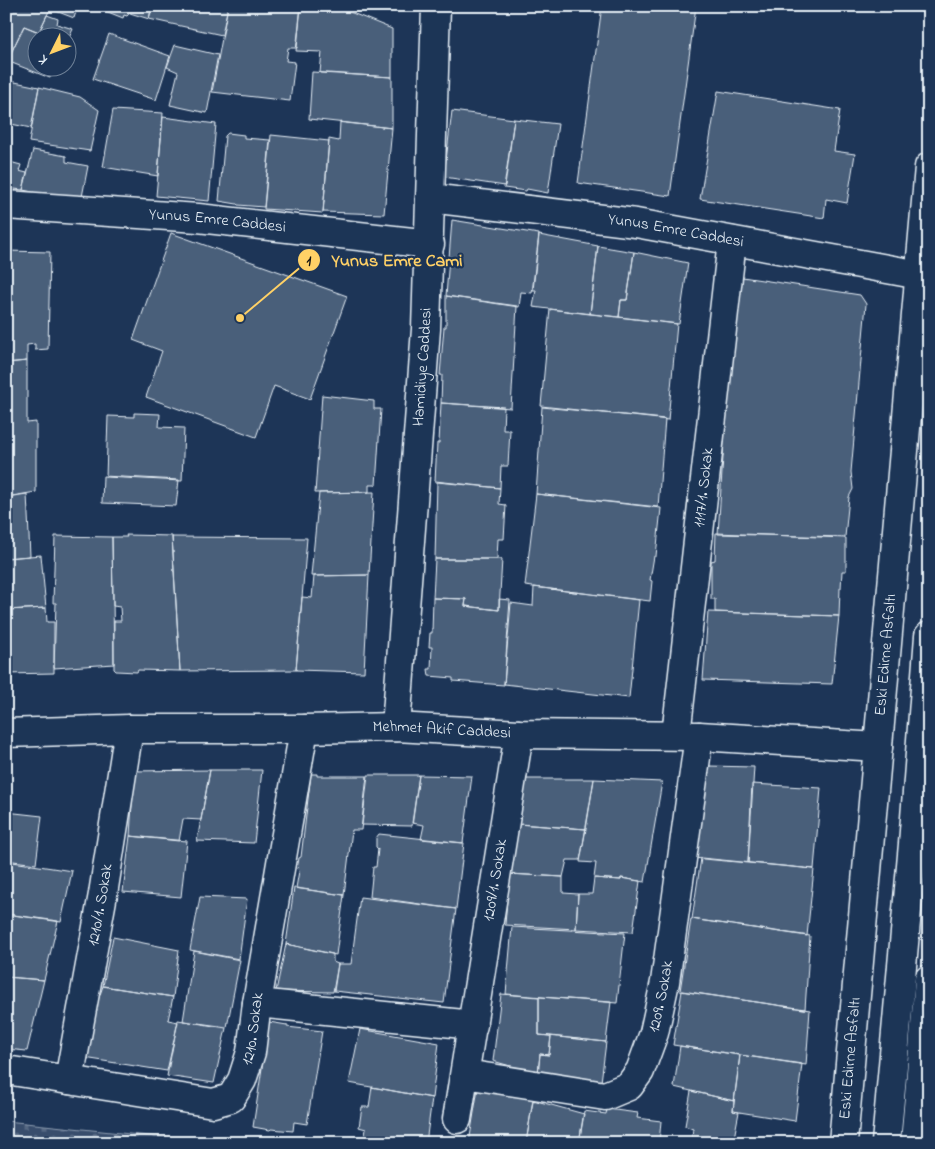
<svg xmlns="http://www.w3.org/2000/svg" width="935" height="1149" viewBox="0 0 935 1149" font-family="'Indie Flower',sans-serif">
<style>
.cemetery{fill:url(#cemetery-stones);stroke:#909fb2}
.building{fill:#495e7a;stroke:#e8f1f8}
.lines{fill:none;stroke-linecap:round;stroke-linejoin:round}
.minor-casing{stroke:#e8f1f8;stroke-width:31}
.secondary-casing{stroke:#e8f1f8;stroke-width:31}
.primary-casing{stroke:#e8f1f8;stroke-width:31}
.minor{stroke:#1d3557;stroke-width:28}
.secondary{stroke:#1d3557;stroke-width:28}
.primary{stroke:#1d3557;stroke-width:28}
.labels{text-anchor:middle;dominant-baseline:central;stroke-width:4.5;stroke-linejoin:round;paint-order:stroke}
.street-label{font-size:16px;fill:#e8f1f8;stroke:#1d3557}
.leader{fill:none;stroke:#ffd166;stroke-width:2}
.callout-dot{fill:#ffd166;stroke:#1d3557;stroke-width:2}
.mark-label{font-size:15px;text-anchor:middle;font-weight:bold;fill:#111}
.callout-label{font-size:18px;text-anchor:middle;font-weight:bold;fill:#ffd166;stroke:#1d3557;stroke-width:4.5;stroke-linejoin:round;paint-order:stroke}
</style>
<defs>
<pattern id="cemetery-stones" width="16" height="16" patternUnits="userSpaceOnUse" patternTransform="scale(1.25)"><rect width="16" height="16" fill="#374d6c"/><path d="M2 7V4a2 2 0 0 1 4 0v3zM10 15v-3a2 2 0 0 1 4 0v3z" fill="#546782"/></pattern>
</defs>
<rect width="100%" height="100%" fill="#1d3557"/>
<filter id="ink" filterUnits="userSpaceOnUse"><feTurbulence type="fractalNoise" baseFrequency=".02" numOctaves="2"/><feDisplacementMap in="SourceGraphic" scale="10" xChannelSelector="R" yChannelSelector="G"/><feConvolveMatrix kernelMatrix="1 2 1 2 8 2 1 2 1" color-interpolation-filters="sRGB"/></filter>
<g filter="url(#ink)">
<!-- cemetery -->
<path class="cemetery" d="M6 1121 216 1143H6Z"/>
<!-- building -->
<path class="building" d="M6 6H43L50 9 39 32 24 26 6 63Z
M43 6H78L74 18Z
M93 6H152L149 19 130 13 127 16 124 15 123 18Z
M152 6H228L222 35 149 19Z
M228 6H301L297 48H288L286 61 295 62 290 101 212 92Z
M301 6H335L392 29V77L320 73 322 52 296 51Z
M602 6H696L670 196 578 183Z
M47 15 58 19 57 24 73 29 68 40V38H38V68H54L50 78 7 61 24 26 39 32Z
M109 34 170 56 156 100 93 79Z
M175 45 218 55 207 113 170 105 178 72 167 67Z
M312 72 392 77V128L309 119Z
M6 80 10 81 6 100Z
M10 81 39 87 31 128 6 123V100Z
M39 87 80 97 99 110 90 151 29 142Z
M718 91 840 110 834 151 855 154 847 203 826 199 824 218 700 199Z
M113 110 163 113 158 176 103 167Z
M452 111 514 119 505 186 444 177Z
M163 117 216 124 209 201 156 196Z
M514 119 558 124 548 193 527 189 526 191 504 188Z
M340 122 392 128 384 214 323 212 329 139 339 141Z
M228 133 244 135V138L270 140 264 207 238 205 237 204 219 201 225 136Z
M271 135 329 141 323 213 264 209Z
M33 150 66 156V162L88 166 81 202 23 190Z
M6 161 21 165 19 171 27 173 23 190 6 188Z
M452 220 539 234 532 293 521 292 519 307 446 296Z
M171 233 347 296 310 399 274 386 256 437 146 397 162 351 133 340Z
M539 235 598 246 590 314 533 307 536 290H533Z
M598 246 634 252 627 300H621L619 317 590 314Z
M6 251 50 252 48 349 35 350V344L27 345V361L6 363Z
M634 252 688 263 679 324 619 317 621 300H627Z
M736 276 860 295 866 304 851 472 853 489 849 497 845 537 718 534 725 426H723Z
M446 296 517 306 511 408 441 403 442 375H440L444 327H446Z
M550 309 677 324 668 420 541 406Z
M27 361V423L36 422V492L6 497V363Z
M322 395 374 401V409H381L376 485H369V492L315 493Z
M441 403 504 407 503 430H510L508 466H501L500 488 435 481 437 443H439Z
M542 407 665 419 658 507 536 494Z
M134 413 160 414 159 427 184 428 182 481 106 477 108 416 134 417Z
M103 476 179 480 176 506 102 503Z
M437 482 500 488 499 504 506 505 504 539H498L497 559H435Z
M374 492 369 575 311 576 319 493Z
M27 494 30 556 6 558V497Z
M536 494 661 508 656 556H654L650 580 652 581 650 601 525 586Z
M716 533 846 538V571H842L841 588H840L839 616 715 612V599H711V561L715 560Z
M126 535 172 536 180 671 138 670 137 672 116 671 114 669V621H121L120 607 113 606 112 537H127Z
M55 536 112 537 114 664 54 668 56 603H53Z
M172 537 307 538 296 670 180 671Z
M41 555 46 608 6 610V558Z
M435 559H502L499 610 465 606 466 599 433 598Z
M369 575 364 672 296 670 302 597 312 598 314 576Z
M534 587 639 600 629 698 504 684 511 603 533 606Z
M433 598 466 599 465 606 499 610V599L510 600 504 685 453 681V678L429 676 428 669H431L432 647H429L430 633H432Z
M46 608 47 622H54V673L6 674V610Z
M708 612 839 616 832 684 703 680Z
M709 766 754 767 748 863 693 858Z
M210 770H262L254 843 197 841Z
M210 770 201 820 183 819 179 841 130 836 134 771Z
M311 774H317V776H367L361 830H352L344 895 296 888 299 871 297 869 299 858 301 857Z
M368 775H419L412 826 362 825Z
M419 775 472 776 463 843 421 839 424 825 412 823Z
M526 779H594L586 829 519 824Z
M594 779 662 782 645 882 621 878V880L594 878 596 863 580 862Z
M752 784 821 788 814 869 748 863Z
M6 812 42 816 36 864 6 860Z
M517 824 586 829 580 860H567L563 877 509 874Z
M379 834 464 843 456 909 370 897 373 867H376L378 849 376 847V838Z
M130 836 187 841 181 897 123 892Z
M701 858 814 869 807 936 692 919Z
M6 861 72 871 61 922 6 914Z
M509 874 563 877V893L578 894 576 929 505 925Z
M594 878 621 880V878L640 881 633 932 576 929 578 894H592Z
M294 888 344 895 336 955 286 944Z
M200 897 247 899 239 959 190 950Z
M360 897 456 909 444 1003 334 991 338 964H351Z
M6 914 58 921 44 980 6 977Z
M691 919 810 936 805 1009 680 991Z
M512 927 625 933 617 1003 506 994Z
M113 937 179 950 173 997 103 986Z
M286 944 333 954V962L338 964 333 992 276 991Z
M194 951 240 960 227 1027 183 1021Z
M6 977 44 980 27 1051 6 1049Z
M103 986 173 997 168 1020 178 1022 167 1071 78 1057Z
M682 991 810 1010 806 1065 673 1045Z
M501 994 539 997V1035L551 1036 549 1055 540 1054 538 1074 493 1061Z
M539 997 611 1002 606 1042 539 1035Z
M178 1020 226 1028 214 1083 167 1076Z
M269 1022 287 1025V1027L322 1031 307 1124 294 1122 293 1131 271 1129 270 1130 253 1127Z
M360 1029 439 1043 432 1098 349 1083Z
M551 1036 606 1042 600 1090 538 1074 540 1054 549 1055Z
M680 1046 740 1055 734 1101 674 1087Z
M740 1055 802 1064 795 1121 733 1111Z
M479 1082 536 1094 535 1101 533 1100 526 1143H469Z
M372 1087 432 1098 426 1143H379L364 1141 366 1129 359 1127 362 1107H369Z
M691 1091 734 1101 733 1111 739 1112 733 1143H691L693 1129 685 1126Z
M533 1100 584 1114 579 1143H526Z
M607 1109 638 1113 637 1118 661 1121 659 1143H579L584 1111 606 1114Z"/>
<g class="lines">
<defs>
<g id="minor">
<path id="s1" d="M430 198 636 223 920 275"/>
<path id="s2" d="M6 205 198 218 430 244"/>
<path id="s3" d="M396 727 426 329 436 6"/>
<path id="s4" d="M676 735 732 241"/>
<path d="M257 1003 473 1025"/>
<path id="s5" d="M6 1070 213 1103 231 1098 242 1080 251 1052 257 1003 304 729"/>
<path id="s6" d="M465 1074 605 1096 629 1086 640 1071 654 1033 665 982 699 736"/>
<path id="s7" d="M69 1080 103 894 129 729"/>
<path id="s8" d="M457 1119 519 734"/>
</g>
<g id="secondary">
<path id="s9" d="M6 733 129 729H304L396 727 519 734 699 736 878 747"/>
</g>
<g id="primary">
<path id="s10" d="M843 1143 929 167"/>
<path d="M886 1143 913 844 929 636"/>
<path d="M915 1143 929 979"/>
</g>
</defs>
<!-- minor casing -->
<use href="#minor" class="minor-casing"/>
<!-- secondary casing -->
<use href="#secondary" class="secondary-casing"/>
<!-- primary casing -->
<use href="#primary" class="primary-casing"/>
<!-- minor -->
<use href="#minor" class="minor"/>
<!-- secondary -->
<use href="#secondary" class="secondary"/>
<!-- primary -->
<use href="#primary" class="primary"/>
</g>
</g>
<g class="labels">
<!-- street labels -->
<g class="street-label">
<text stroke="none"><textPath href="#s2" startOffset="212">Yunus Emre Caddesi</textPath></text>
<text stroke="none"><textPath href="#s1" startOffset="248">Yunus Emre Caddesi</textPath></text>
<text stroke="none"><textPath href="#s3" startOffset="361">Hamidiye Caddesi</textPath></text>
<text stroke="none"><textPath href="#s4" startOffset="249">1117/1. Sokak</textPath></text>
<text stroke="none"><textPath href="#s10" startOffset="490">Eski Edirne Asfaltı</textPath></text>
<text stroke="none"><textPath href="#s9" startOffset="436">Mehmet Akif Caddesi</textPath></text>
<text stroke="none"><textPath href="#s8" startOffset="242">1209/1. Sokak</textPath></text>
<text stroke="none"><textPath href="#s7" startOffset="178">1210/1. Sokak</textPath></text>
<text stroke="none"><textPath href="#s6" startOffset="264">1209. Sokak</textPath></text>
<text stroke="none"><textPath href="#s5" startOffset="302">1210. Sokak</textPath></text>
<text stroke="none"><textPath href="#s10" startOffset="85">Eski Edirne Asfaltı</textPath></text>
</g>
</g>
<!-- callouts -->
<path class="leader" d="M240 318L309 260"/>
<g class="callout-dot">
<circle cx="240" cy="318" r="5"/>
<circle cx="309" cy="260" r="12"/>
</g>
<g class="mark-label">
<text x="309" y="265">1</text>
</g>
<g class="callout-label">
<text x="397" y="266">Yunus Emre Cami</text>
</g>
<!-- margin -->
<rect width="935" height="1149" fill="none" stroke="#1d3557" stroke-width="25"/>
<rect x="12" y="12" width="910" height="1124" fill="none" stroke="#e8f1f8" stroke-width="2" filter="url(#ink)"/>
<!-- north arrow -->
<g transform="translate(52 52) rotate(228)"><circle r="24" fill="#1d3557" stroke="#6e8097"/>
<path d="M0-4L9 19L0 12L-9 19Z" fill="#ffd166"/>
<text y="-8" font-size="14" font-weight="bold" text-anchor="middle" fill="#e8f1f8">K</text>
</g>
</svg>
